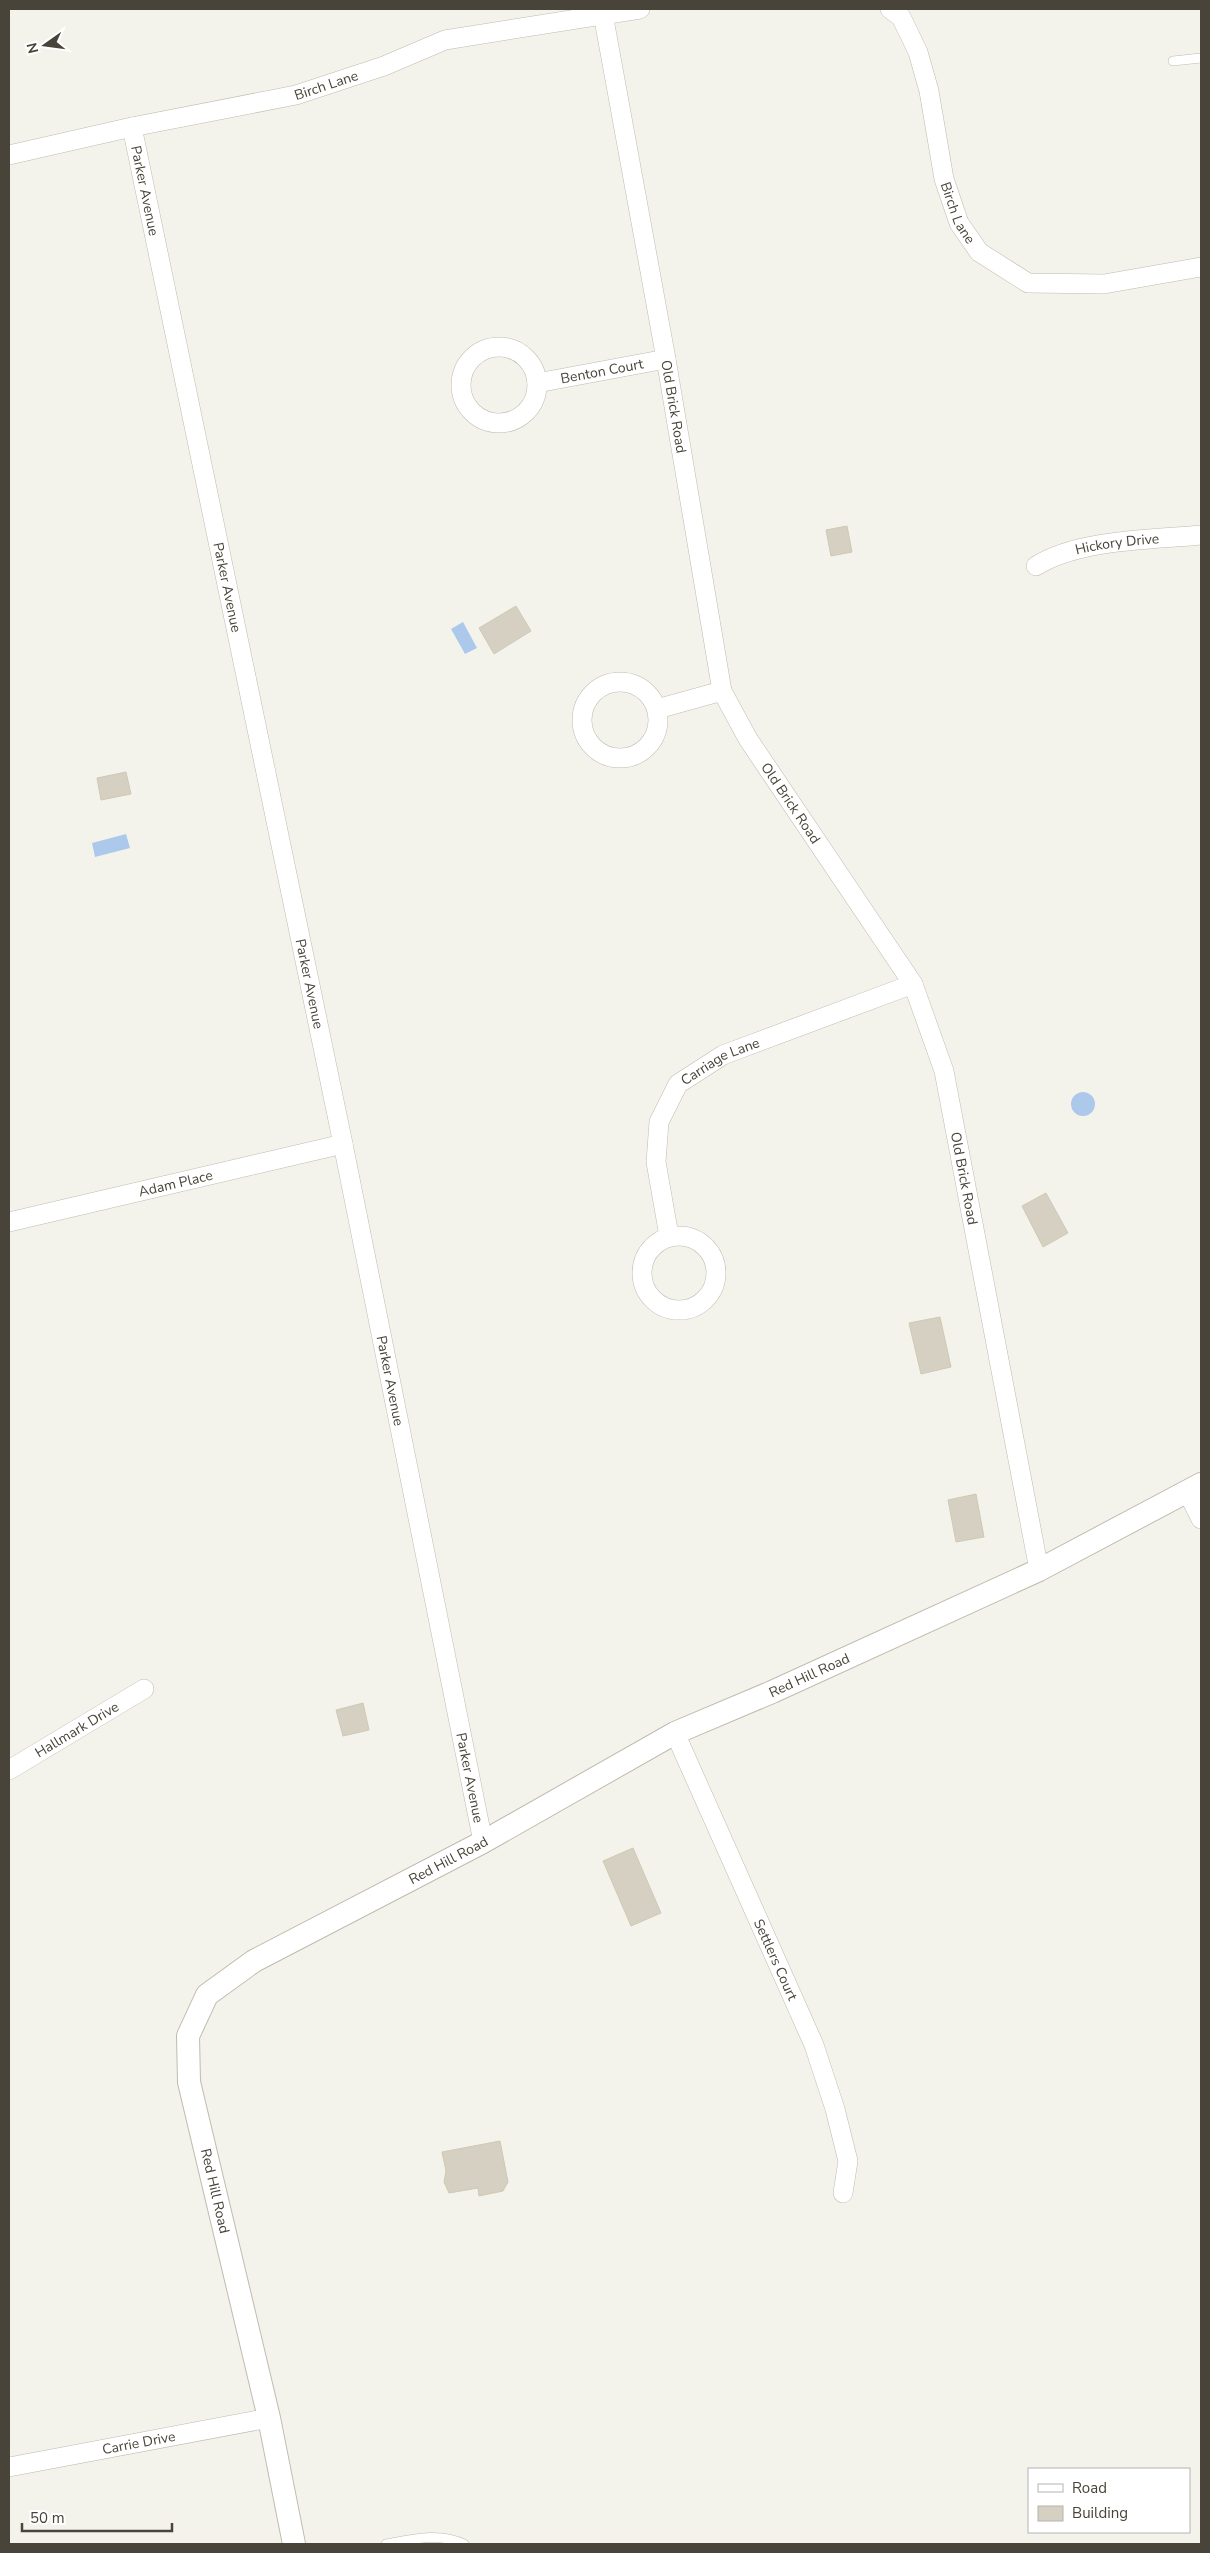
<svg xmlns="http://www.w3.org/2000/svg" width="1210" height="2553" viewBox="0 0 1210 2553" font-family="'Nunito Sans',sans-serif">
<style>
.water{fill:#acc9ec}
.building{fill:#d5d0c1;stroke:#cfc9b4}
.lines{fill:none;stroke-linecap:round;stroke-linejoin:round}
.service-casing{stroke:#bfbbae;stroke-width:10}
.minor-casing{stroke:#bfbbae;stroke-width:20}
.tertiary-casing{stroke:#bfbbae;stroke-width:24}
.service{stroke:#fff;stroke-width:9}
.minor{stroke:#fff;stroke-width:19}
.tertiary{stroke:#fff;stroke-width:22}
.labels{text-anchor:middle;dominant-baseline:central;stroke-width:4;stroke-linejoin:round;paint-order:stroke}
.street-label{font-size:14px;fill:#484439;stroke:#fff}
</style>
<rect width="100%" height="100%" fill="#f4f3eb"/>
<!-- water -->
<path class="water" d="M463 622 477 648 465 654 451 629Z
M126 834 130 848 95 857 92 843Z
M1071 1104a12 12 0 1 1 24 0a12 12 0 1 1-24 0Z"/>
<!-- building -->
<path class="building" d="M847 526 852 552 831 556 826 530Z
M516 606 531 631 494 654 479 628Z
M126 772 131 794 101 800 97 778Z
M1046 1193 1068 1233 1043 1247 1022 1206Z
M940 1317 951 1367 921 1374 909 1323Z
M976 1494 984 1537 956 1542 948 1500Z
M363 1703 369 1730 343 1736 336 1710Z
M633 1848 661 1913 631 1926 603 1861Z
M500 2141 508 2182 503 2191 479 2196 478 2188 449 2193 444 2182 446 2171 442 2152Z"/>
<g class="lines">
<defs>
<path id="service" d="M1173 61 1201 58
M386 2544C413 2539 439 2532 464 2544"/>
<g id="minor">
<path id="s1" d="M890 9 901 17 918 52 929 91 944 179 959 223 979 252 1028 283 1104 284 1201 267"/>
<path id="s2" d="M603 14 666 359 722 691 748 739 913 984 944 1071 1039 1570"/>
<path id="s3" d="M132 127 343 1144 483 1842"/>
<path id="s4" d="M9 155 132 127 296 95 384 66 445 40 640 9"/>
<circle cx="499" cy="385" r="38"/>
<path id="s5" d="M537 383 666 359"/>
<path id="s6" d="M1036 566C1079 539 1151 540 1201 535"/>
<circle cx="620" cy="720" r="38"/>
<path d="M657 709 722 691"/>
<path id="s7" d="M9 1222 343 1144"/>
<circle cx="679" cy="1273" r="37"/>
<path id="s8" d="M669 1236 656 1162 659 1122 678 1084 723 1055 913 984"/>
<path d="M1187 1491 1201 1519"/>
<path id="s9" d="M675 1733 814 2045 835 2109 848 2161 843 2193"/>
<path id="s10" d="M9 1770 144 1689"/>
<path id="s11" d="M9 2467 269 2418"/>
</g>
<g id="tertiary">
<path id="s12" d="M294 2544 269 2418 189 2082 188 2036 207 1995 254 1961 483 1842 675 1733 772 1692 1039 1570 1201 1484"/>
</g>
</defs>
<!-- service casing -->
<use href="#service" class="service-casing"/>
<!-- minor casing -->
<use href="#minor" class="minor-casing"/>
<!-- tertiary casing -->
<use href="#tertiary" class="tertiary-casing"/>
<!-- service -->
<use href="#service" class="service"/>
<!-- minor -->
<use href="#minor" class="minor"/>
<!-- tertiary -->
<use href="#tertiary" class="tertiary"/>
</g>
<g class="labels">
<!-- street labels -->
<g class="street-label">
<text stroke="none"><textPath href="#s4" startOffset="325">Birch Lane</textPath></text>
<text stroke="none"><textPath href="#s3" startOffset="65">Parker Avenue</textPath></text>
<text stroke="none"><textPath href="#s1" startOffset="219">Birch Lane</textPath></text>
<text stroke="none"><textPath href="#s5" startOffset="66">Benton Court</textPath></text>
<text stroke="none"><textPath href="#s2" startOffset="399">Old Brick Road</textPath></text>
<text stroke="none"><textPath href="#s6" startOffset="85">Hickory Drive</textPath></text>
<text stroke="none"><textPath href="#s3" startOffset="470">Parker Avenue</textPath></text>
<text stroke="none"><textPath href="#s2" startOffset="819">Old Brick Road</textPath></text>
<text stroke="none"><textPath href="#s3" startOffset="875">Parker Avenue</textPath></text>
<text stroke="none"><textPath href="#s8" startOffset="206">Carriage Lane</textPath></text>
<text stroke="none"><textPath href="#s2" startOffset="1239">Old Brick Road</textPath></text>
<text stroke="none"><textPath href="#s7" startOffset="171">Adam Place</textPath></text>
<text stroke="none"><textPath href="#s3" startOffset="1280">Parker Avenue</textPath></text>
<text stroke="none"><textPath href="#s12" startOffset="1248">Red Hill Road</textPath></text>
<text stroke="none"><textPath href="#s10" startOffset="79">Hallmark Drive</textPath></text>
<text stroke="none"><textPath href="#s3" startOffset="1685">Parker Avenue</textPath></text>
<text stroke="none"><textPath href="#s12" startOffset="842">Red Hill Road</textPath></text>
<text stroke="none"><textPath href="#s9" startOffset="248">Settlers Court</textPath></text>
<text transform="translate(215 2191) rotate(77)">Red Hill Road</text>
<text stroke="none"><textPath href="#s11" startOffset="132">Carrie Drive</textPath></text>
</g>
</g>
<!-- border -->
<rect width="1210" height="2553" fill="none" stroke="#484439" stroke-width="20"/>
<!-- legend -->
<rect x="1028" y="2468" width="162" height="65" fill="#ffffff" stroke="#b6b4b0"/>
<rect x="1038" y="2484" width="25" height="8" fill="#ffffff" stroke="#b6b4b0"/>
<text x="1072" y="2493" font-size="15" fill="#484439">Road</text>
<rect x="1038" y="2506" width="25" height="15" fill="#d5d0c1" stroke="#b6b4b0"/>
<text x="1072" y="2518" font-size="15" fill="#484439">Building</text>
<!-- north arrow -->
<g transform="translate(45 45) rotate(256)" stroke="#ffffff" stroke-width="4" paint-order="stroke">
<path d="M0-4L9 19L0 12L-9 19Z" fill="#484439"/>
<text y="-8" font-size="14" font-weight="bold" text-anchor="middle" fill="#484439">N</text>
</g>
<!-- scale -->
<path d="M22 2523v8h150v-8" fill="none" stroke="#484439" stroke-width="2.5"/>
<text x="30" y="2523" font-size="15" fill="#484439" stroke="#ffffff" stroke-width="4" paint-order="stroke">50 m</text>
</svg>
